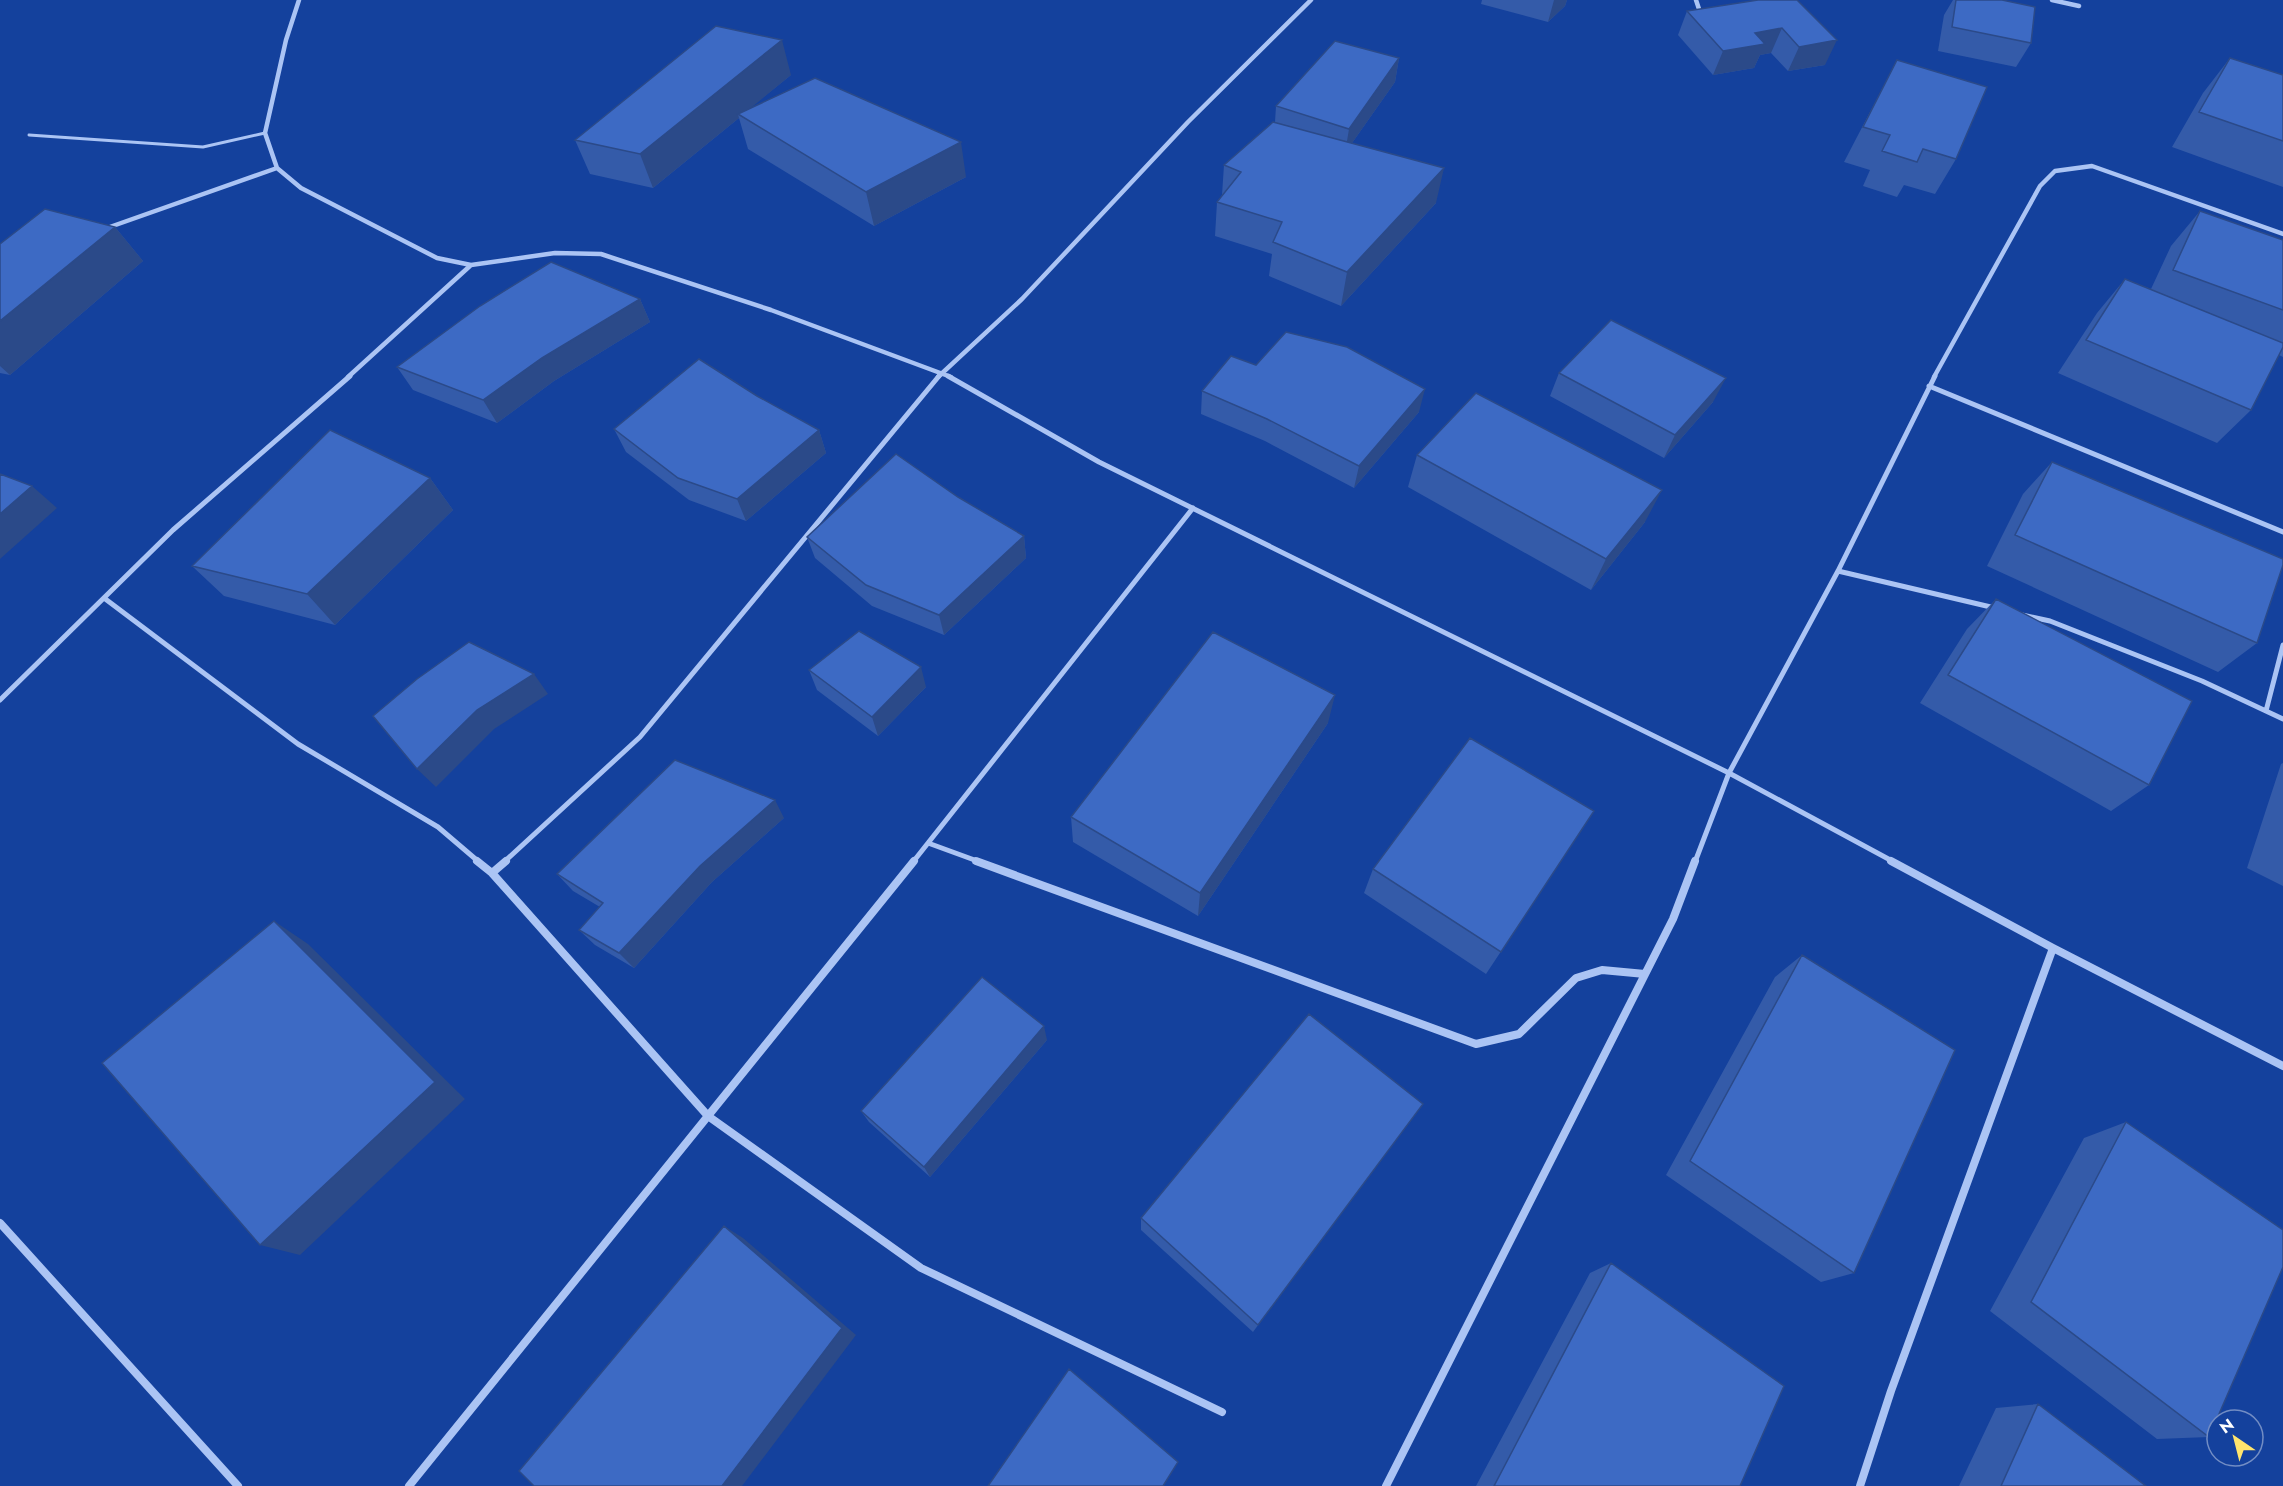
<svg xmlns="http://www.w3.org/2000/svg" width="2283" height="1486" viewBox="0 0 2283 1486" font-family="Jost,sans-serif">
<style>
.lines{fill:none;stroke-linecap:round;stroke-linejoin:round}
.service{stroke:#abc4f4;stroke-width:3}
.minor-far2{stroke:#abc4f4;stroke-width:4.5}
.minor-far1{stroke:#abc4f4;stroke-width:5}
.minor{stroke:#abc4f4;stroke-width:8}
.wall{fill:#345ba9}
.shaded-wall{fill:#2b4a89}
.building{fill:#3d6ac4;stroke:#2b4a89;stroke-width:1.5}
</style>
<rect width="100%" height="100%" fill="#14419d"/>
<g class="lines">
<!-- service -->
<path class="service" d="M29 135 203 147 265 133"/>
<!-- minor-far2 -->
<path class="minor-far2" d="M299 0 286 40 265 133 277 168 301 188 437 258 471 265 348 377
M1696 0 1701 15
M2052 0 2079 6
M107 228 277 168
M471 265 555 253 601 254 771 310 951 377
M938 377 1022 299 1188 122 1311 0
M1934 377 2040 186 2055 171 2092 166 2283 234"/>
<!-- minor-far1 -->
<path class="minor-far1" d="M948 376 1099 462 1729 773 1838 571 1935 376
M1929 386 2283 532
M1838 571 1995 608
M104 598 298 744 438 827 479 862
M2022 615 2050 621 2202 681 2283 719
M0 700 173 530 350 376
M2266 711 2283 645
M928 843 980 862
M504 862 640 737 939 376
M913 862 1193 508
M1695 862 1729 773 1894 862"/>
<!-- minor -->
<path class="minor" d="M477 861 492 873 708 1116 921 1268 1222 1412
M976 861 1476 1044 1519 1034 1576 978 1602 970 1645 974
M1891 861 2053 948 2283 1066
M492 873 506 861
M0 1223 238 1486
M409 1486 914 861
M1386 1486 1673 919 1695 861
M1860 1486 1891 1391 2053 948"/>
</g>
<!-- wall -->
<path class="wall" d="M1482 0H1567L1565 6 1548 22 1481 4Z
M1758 0 1825 65 1788 71 1771 53 1760 55 1754 68 1713 75 1678 35 1687 11Z
M1953 0H2002L2031 43 2016 67 1938 51 1944 15Z
M1399 58 1395 82 1352 143 1436 203 1341 306 1269 276 1272 254 1215 236 1217 202 1222 195 1224 165 1275 122 1276 106Z
M2230 58 2283 75V187L2172 147 2203 93Z
M1897 60 1956 159 1935 194 1904 185 1897 197 1863 186 1870 170 1844 162Z
M791 75 751 107 966 177 874 226 748 149 739 118 653 188 590 174 575 140Z
M2200 211 2283 240V357L2279 355 2251 410 2217 443 2058 373 2097 313 2125 279 2151 289 2171 246Z
M115 227 143 261 10 375 0 373V244Z
M640 299 650 322 554 381 497 423 413 390 397 367Z
M1256 365 1419 412 1354 488 1265 441 1201 414 1202 391Z
M1559 373 1713 402 1664 458 1550 396Z
M757 396 819 430 826 453 746 521 689 500 626 452 614 429Z
M1417 455 1645 522 1591 590 1408 487Z
M2052 462 2257 643 2218 672 1987 566 2023 494Z
M430 478 453 510 335 625 224 596 192 566Z
M958 497 1024 536 1026 558 944 635 872 606 815 558 807 537Z
M1996 599 2149 785 2111 811 1920 703 1967 629Z
M809 670 926 687 878 736 817 690Z
M1328 723 1198 916 1073 842 1071 817Z
M2283 763V886L2247 868 2281 764Z
M1594 811 1486 974 1364 893 1373 869Z
M784 818 712 882 634 968 595 945 579 930 600 907 573 891 557 874Z
M1802 955 1854 1273 1821 1282 1666 1175 1775 977Z
M1047 1040 930 1177 869 1122 861 1111Z
M1423 1104 1253 1332 1141 1230V1218Z
M2126 1122 2209 1437 2157 1439 1990 1311 2084 1138Z
M1611 1263 1740 1486H1476L1590 1273Z
M2038 1404 2146 1486H1959L1996 1408Z"/>
<!-- shaded-wall -->
<path class="shaded-wall" d="M1554 0H1567L1565 6 1548 22Z
M1782 28 1771 53 1760 55 1754 68 1713 75 1723 51 1755 33Z
M782 40 791 75 741 116 738 114 739 118 653 188 640 154Z
M1837 40 1825 65 1788 71 1799 47Z
M1399 58 1395 82 1345 153 1349 129Z
M961 142 966 177 874 226 866 192Z
M1444 168 1436 203 1341 306 1347 272Z
M115 227 143 261 10 375 0 366V321Z
M640 299 650 322 554 381 497 423 483 400 542 358Z
M1726 378 1713 402 1664 458 1675 435Z
M1425 389 1419 412 1354 488 1359 466Z
M819 430 826 453 746 521 737 499Z
M430 478 453 510 335 625 307 594Z
M32 486 57 508 0 559V514Z
M1662 490 1645 522 1591 590 1606 559Z
M1024 536 1026 558 944 635 939 615Z
M921 667 926 687 878 736 872 717Z
M534 674 548 694 494 729 436 787 417 769 477 710Z
M1335 695 1328 723 1198 916 1200 893Z
M775 800 784 818 712 882 634 968 619 953 700 866Z
M274 921 308 944 465 1099 300 1255 260 1245Z
M1044 1026 1047 1040 930 1177 924 1167Z
M724 1226 743 1238 856 1335 742 1486H722Z"/>
<!-- building -->
<path class="building" d="M1758 0H1797L1837 40 1799 47 1782 28 1755 33 1765 44 1723 51 1687 11Z
M1956 0H2002L2035 7 2031 43 1952 27Z
M716 26 782 40 640 154 575 140Z
M1335 41 1399 58 1349 129 1276 106Z
M2230 58 2283 75V141L2199 112Z
M1897 60 1987 87 1956 159 1923 149 1917 162 1882 151 1890 135 1863 127Z
M815 78 961 142 866 192 738 114Z
M1273 122 1444 168 1347 272 1273 242 1282 222 1217 202 1241 172 1224 165Z
M45 209 115 227 0 321V244Z
M2200 211 2283 240V310L2173 270Z
M551 262 640 299 542 358 483 400 397 367 480 306Z
M2125 279 2283 343V347L2251 410 2086 340Z
M1611 320 1726 378 1675 435 1559 373Z
M1286 332 1347 347 1425 389 1359 466 1267 419 1202 391 1231 356 1256 365Z
M699 359 757 396 819 430 737 499 678 478 614 429Z
M1476 393 1662 490 1606 559 1417 455Z
M330 430 430 478 307 594 192 566Z
M896 454 958 497 1024 536 939 615 866 585 807 537Z
M2052 462 2283 559V565L2257 643 2015 535Z
M0 474 32 486 0 514Z
M1996 599 2192 701 2149 785 1948 675Z
M859 631 921 667 872 717 809 670Z
M1213 632 1335 695 1200 893 1071 817Z
M469 642 534 674 477 710 417 769 373 716 417 679Z
M1470 738 1594 811 1501 952 1373 869Z
M675 760 775 800 700 866 619 953 579 930 603 903 557 874Z
M274 921 435 1082 260 1245 102 1063Z
M1802 955 1955 1050 1854 1273 1690 1161Z
M982 977 1044 1026 924 1167 861 1111Z
M1309 1014 1423 1104 1258 1325 1141 1218Z
M2126 1122 2283 1230V1267L2209 1437 2031 1302Z
M724 1226 842 1328 722 1486H534L519 1471Z
M1611 1263 1784 1386 1740 1486H1494Z
M1069 1369 1178 1462 1163 1486H988Z
M2038 1404 2146 1486H2001Z"/>
<!-- north arrow -->
<g transform="translate(2235 1438) rotate(325)"><circle r="28" fill="#14419d" stroke="#728dc4" stroke-width="1.5"/>
<path d="M0-4.5L10 22L0 15L-10 22Z" fill="#ffe56d"/>
<text y="-9" font-size="16" font-weight="bold" text-anchor="middle" fill="#ffffff">N</text>
</g>
</svg>
